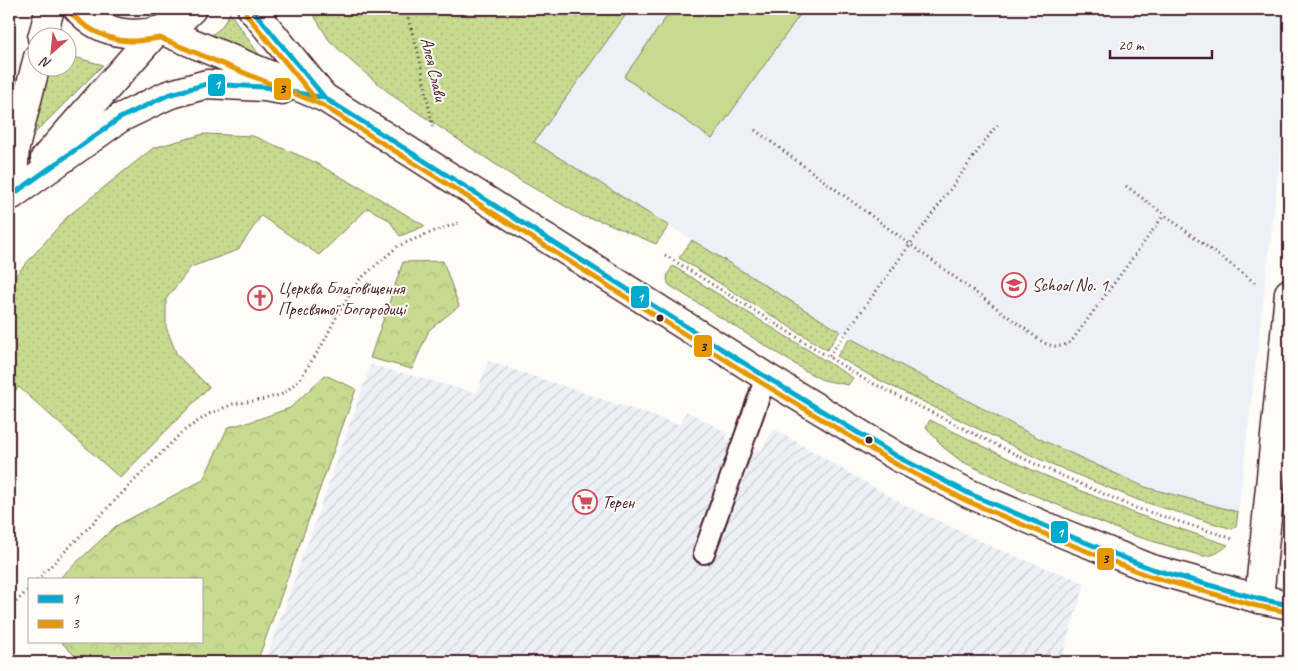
<svg xmlns="http://www.w3.org/2000/svg" width="1298" height="671" viewBox="0 0 1298 671" font-family="Caveat,sans-serif">
<style>
.built{fill:#eef0f8}
.industrial{fill:url(#industrial-furrows)}
.grass{fill:url(#grass-dots);stroke:#887d5e}
.forest{fill:url(#forest-crowns);stroke:#887d5e}
.pitch{fill:#c6db90;stroke:#887d5e}
.lines{fill:none;stroke-linecap:round;stroke-linejoin:round}
.lane-casing{stroke:#4a1f2b;stroke-width:24}
.street-casing{stroke:#4a1f2b;stroke-width:31}
.secondary-casing{stroke:#4a1f2b;stroke-width:31}
.path{stroke:#4a1f2b;stroke-width:3;stroke-dasharray:1 4;stroke-linecap:butt}
.lane{stroke:#fdfcf7;stroke-width:20}
.street{stroke:#fdfcf7;stroke-width:28}
.secondary{stroke:#fdfcf7;stroke-width:28}
.bus-1-casing{stroke:#fdfcf7;stroke-width:9}
.bus-2-casing{stroke:#fdfcf7;stroke-width:9}
.bus-1{stroke:#00a9ce;stroke-width:5}
.bus-2{stroke:#e69804;stroke-width:5}
.bus-dot{fill:#4a1f2b;stroke:#fdfcf7;stroke-width:2}
.labels{text-anchor:middle;dominant-baseline:central;stroke-width:4;stroke-linejoin:round;paint-order:stroke}
.street-label{font-size:18px;fill:#4a1f2b;stroke:#fdfcf7}
.poi-label{font-size:18px;fill:#4a1f2b;stroke:#fdfcf7;text-anchor:start}
.line-badge{stroke:#fdfcf7;stroke-width:2}
.badge-label{font-size:14px;text-anchor:middle;font-weight:bold;fill:#fff}
.pale-badge-label{font-size:14px;text-anchor:middle;font-weight:bold;fill:#111}
</style>
<defs>
<pattern id="industrial-furrows" width="10" height="10" patternUnits="userSpaceOnUse" patternTransform="scale(1.25)"><rect width="10" height="10" fill="#eef0f8"/><path d="M-1 1l2-2M0 10L10 0M9 11l2-2" fill="none" stroke="#cecdd5"/></pattern>
<pattern id="grass-dots" width="8" height="8" patternUnits="userSpaceOnUse" patternTransform="scale(1.25)"><rect width="8" height="8" fill="#c6db90"/><path d="M2 2h.1M6 6h.1" fill="none" stroke="#acbc7c" stroke-width="1.8" stroke-linecap="round"/></pattern>
<pattern id="forest-crowns" width="20" height="18" patternUnits="userSpaceOnUse" patternTransform="scale(1.25)"><rect width="20" height="18" fill="#c6db90"/><path d="M2 6a3 3 0 1 1 6 0M12 15a3 3 0 1 1 6 0" fill="none" stroke="#acbc7c"/></pattern>
</defs>
<rect width="100%" height="100%" fill="#fdfcf7"/>
<filter id="ink" filterUnits="userSpaceOnUse"><feTurbulence type="fractalNoise" baseFrequency=".02" numOctaves="2"/><feDisplacementMap in="SourceGraphic" scale="10" xChannelSelector="R" yChannelSelector="G"/><feConvolveMatrix kernelMatrix="1 2 1 2 8 2 1 2 1" color-interpolation-filters="sRGB"/></filter>
<g filter="url(#ink)">
<!-- built -->
<path class="built" d="M630 9H1289V83L1238 512 1145 487 1042 440 866 347 533 142Z"/>
<!-- industrial -->
<path class="industrial" d="M488 361 680 425 686 411 727 433 726 438 761 451 774 429 901 503 999 550 1085 583 1060 662H265L371 365 477 393Z"/>
<!-- grass -->
<path class="grass" d="M310 9H630L534 142 669 226 656 244 605 222 584 217 516 178 393 96 352 62 329 40Z
M230 13 260 56 207 38 221 28Z
M68 51 74 57 103 65 29 139 45 68H68Z
M204 134 253 136 310 160 370 193 425 226 400 236 389 220 368 208 319 255 261 216 238 250 191 267 166 299V327L177 355 209 387 120 478 19 387 9 397V283L67 217 153 148Z
M692 240 836 329 840 331 827 350 679 258Z
M673 266 853 378 848 385 823 380 809 373 669 285C665 277 668 273 673 266Z
M850 338 1042 440 1145 487 1238 512 1236 526 1232 529 1138 500 1037 458 869 375 837 356Z
M930 420 1032 470 1136 514 1228 545C1218 553 1214 556 1202 556L1132 535 1026 492 961 461 943 447 926 427Z"/>
<!-- forest -->
<path class="forest" d="M443 261 459 306 429 330 412 369 370 358 403 262Z
M325 375 356 389 257 662H81L61 642H201V580H59L62 576 116 526 203 480 228 427 250 422 290 408Z"/>
<!-- pitch -->
<path class="pitch" d="M672 9H804L712 139 624 77Z"/>
<g class="lines">
<defs>
<path id="lane" d="M704 553 766 377"/>
<path id="street" d="M1259 599 1289 293"/>
<path id="secondary" d="M78 9C102 37 147 41 178 22 183 18 188 13 192 9
M252 9 322 95
M161 30 325 98 766 377 898 457 970 494 1057 531 1152 569 1259 599 1289 605
M42 38 50 9
M45 158 156 32
M12 195 120 118 168 95 207 84 264 87 282 90
M12 195 15 147 38 57"/>
</defs>
<!-- lane casing -->
<use href="#lane" class="lane-casing"/>
<!-- street casing -->
<use href="#street" class="street-casing"/>
<!-- secondary casing -->
<use href="#secondary" class="secondary-casing"/>
<!-- path -->
<path class="path" d="M405 9 419 55 433 128
M755 130 1044 343C1055 347 1060 348 1071 342L1164 215
M1126 186 1258 285
M665 255 864 379 1035 464 1136 508 1225 536 1234 540
M829 356 999 122
M37 580 182 432 209 414 233 404 261 400 283 394 300 379 322 345 339 312 359 280 398 246 432 232 461 222
M9 609 29 589"/>
<!-- lane -->
<use href="#lane" class="lane"/>
<!-- street -->
<use href="#street" class="street"/>
<!-- secondary -->
<use href="#secondary" class="secondary"/>
<defs>
<path id="bus-1" d="M252 9 325 98 339 108
M9 89 12 195
M9 199 12 195 120 118 168 95 207 84 264 87 325 98 766 377 898 457 970 494 1057 531 1152 569 1259 599 1289 605"/>
<path id="bus-2" d="M72 14C85 29 112 42 132 41 141 41 151 39 160 38L322 105 762 383 894 463 967 501 1054 538 1149 576 1257 606 1288 612
M246 14 314 97"/>
</defs>
<!-- bus-1 casing -->
<use href="#bus-1" class="bus-1-casing"/>
<!-- bus-2 casing -->
<use href="#bus-2" class="bus-2-casing"/>
<!-- bus-1 -->
<use href="#bus-1" class="bus-1"/>
<!-- bus-2 -->
<use href="#bus-2" class="bus-2"/>
</g>
</g>
<!-- icons -->
<defs>
<symbol id="school-ring" viewBox="-11 -11 22 22"><circle r="9.5" fill="#fdfcf7" stroke="#d1495b" stroke-width="1.5"/><path d="M0-5L7-2L0 1L-7-2ZM-4 1L0 2.5L4 1V4Q0 6-4 4Z" fill="#d1495b"/></symbol>
<symbol id="church-ring" viewBox="-11 -11 22 22"><circle r="9.5" fill="#fdfcf7" stroke="#d1495b" stroke-width="1.5"/><path d="M-1.2-6h2.4v3.5h3.3v2.4h-3.3V6h-2.4V-.1h-3.3v-2.4h3.3Z" fill="#d1495b"/></symbol>
<symbol id="supermarket-ring" viewBox="-11 -11 22 22"><circle r="9.5" fill="#fdfcf7" stroke="#d1495b" stroke-width="1.5"/><path d="M-6-5.5h2.5l.6 2H6L4.5 2H-2.5L-4.4-4H-6ZM-1.5 3.2a1.3 1.3 0 1 0 .1 0ZM3 3.2a1.3 1.3 0 1 0 .1 0Z" fill="#d1495b"/></symbol>
</defs>
<g fill-rule="evenodd">
<use href="#school-ring" x="1000" y="271" width="28" height="28"/>
<use href="#church-ring" x="246" y="284" width="28" height="28"/>
<use href="#supermarket-ring" x="571" y="488" width="28" height="28"/>
</g>
<!-- markers -->
<g class="bus-dot">
<circle cx="660" cy="318" r="4.5"/>
<circle cx="869" cy="440" r="4.5"/>
</g>
<g class="labels">
<!-- street labels -->
<g class="street-label">
<text transform="translate(434 69) rotate(77)">Алея Слави</text>
</g>
<!-- poi labels -->
<g class="poi-label">
<text x="1032" y="285">School No. 1</text>
<text x="278" y="288">Церква Благовіщення<tspan x="278" dy="21">Пресвятої Богородиці</tspan></text>
<text x="602" y="502">Терен</text>
</g>
</g>
<g class="line-badge">
<rect x="207" y="73" width="19" height="24" rx="5" fill="#00a9ce"/>
<rect x="273" y="77" width="19" height="24" rx="5" fill="#e69804"/>
<rect x="630" y="285" width="20" height="24" rx="5" fill="#00a9ce"/>
<rect x="693" y="334" width="20" height="24" rx="5" fill="#e69804"/>
<rect x="1050" y="520" width="19" height="24" rx="5" fill="#00a9ce"/>
<rect x="1096" y="547" width="19" height="24" rx="5" fill="#e69804"/>
</g>
<g class="badge-label">
<text x="217" y="89">1</text>
<text x="640" y="302">1</text>
<text x="1060" y="537">1</text>
</g>
<g class="pale-badge-label">
<text x="282" y="93">3</text>
<text x="703" y="351">3</text>
<text x="1105" y="563">3</text>
</g>
<!-- margin -->
<rect width="1298" height="671" fill="none" stroke="#fdfcf7" stroke-width="30"/>
<rect x="15" y="15" width="1268" height="641" fill="none" stroke="#4a1f2b" stroke-width="2" filter="url(#ink)"/>
<!-- legend -->
<rect x="28" y="578" width="175" height="65" fill="#fdfcf7" stroke="#b5a4a5"/>
<rect x="38" y="595" width="25" height="8" fill="#00a9ce" stroke="#b5a4a5"/>
<text x="72" y="604" font-size="15" fill="#4a1f2b">1</text>
<rect x="38" y="620" width="25" height="8" fill="#e69804" stroke="#b5a4a5"/>
<text x="72" y="628" font-size="15" fill="#4a1f2b">3</text>
<!-- north arrow -->
<g transform="translate(52 52) rotate(207)"><circle r="24" fill="#fdfcf7" stroke="#b5a4a5"/>
<path d="M0-4L9 19L0 12L-9 19Z" fill="#d1495b"/>
<text y="-8" font-size="14" font-weight="bold" text-anchor="middle" fill="#4a1f2b">N</text>
</g>
<!-- scale -->
<path d="M1110 50v8h102v-8" fill="none" stroke="#4a1f2b" stroke-width="2.5"/>
<text x="1118" y="50" font-size="15" fill="#4a1f2b" stroke="#fdfcf7" stroke-width="4" paint-order="stroke">20 m</text>
</svg>
